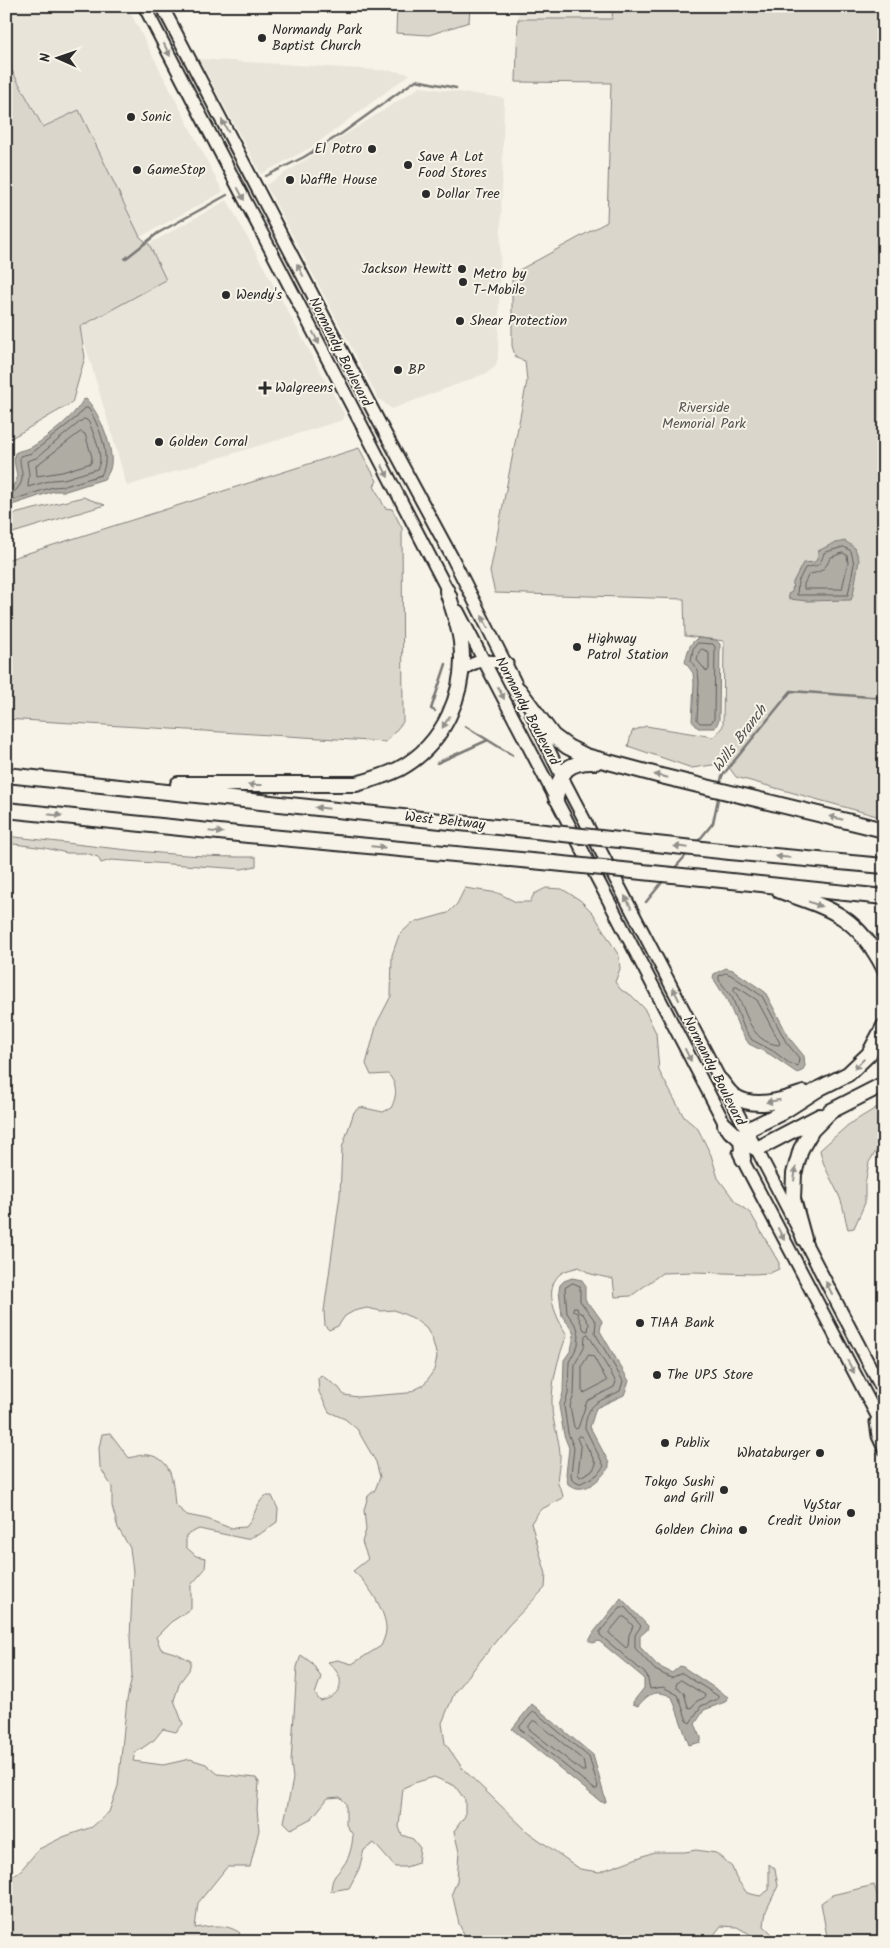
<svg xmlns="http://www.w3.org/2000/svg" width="890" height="1948" viewBox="0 0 890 1948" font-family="Kalam,sans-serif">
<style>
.built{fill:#e8e4da}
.green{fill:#dad6cc;stroke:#82807c}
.water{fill:#afaca4;stroke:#7a7874}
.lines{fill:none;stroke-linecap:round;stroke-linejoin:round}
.shore{stroke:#605f5b;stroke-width:1}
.stream{stroke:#7a7874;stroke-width:2.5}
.primary-casing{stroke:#2b2b2b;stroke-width:15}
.highway-casing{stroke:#2b2b2b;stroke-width:18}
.primary{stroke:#f7f3e8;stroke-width:11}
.highway{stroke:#f7f3e8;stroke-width:14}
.highway-bridge-casing{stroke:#2b2b2b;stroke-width:18;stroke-linecap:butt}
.highway-bridge{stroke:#f7f3e8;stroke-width:14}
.oneway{fill:#918f8a}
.poi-dot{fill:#2b2b2b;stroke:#f7f3e8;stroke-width:2}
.labels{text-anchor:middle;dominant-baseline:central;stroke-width:4;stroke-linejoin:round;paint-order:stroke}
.poi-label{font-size:14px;fill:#2b2b2b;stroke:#f7f3e8;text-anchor:start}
.street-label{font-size:14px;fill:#2b2b2b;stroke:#f7f3e8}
.park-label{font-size:14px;fill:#575653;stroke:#f7f3e8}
.water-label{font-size:15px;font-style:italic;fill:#53524f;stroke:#f7f3e8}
</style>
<rect width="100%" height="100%" fill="#f7f3e8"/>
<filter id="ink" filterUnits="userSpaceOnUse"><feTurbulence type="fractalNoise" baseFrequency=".02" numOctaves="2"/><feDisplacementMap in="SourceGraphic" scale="10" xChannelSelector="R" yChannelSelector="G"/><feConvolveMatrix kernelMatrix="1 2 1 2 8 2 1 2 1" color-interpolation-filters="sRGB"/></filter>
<g filter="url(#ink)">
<!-- built -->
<path class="built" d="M6 6H127L223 192 140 237 79 110 43 127 6 60Z
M519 6H613L612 19H518Z
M199 59 394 71 410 74 312 147 261 174Z
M420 87 504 98 498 358 495 367 487 373 392 409 378 398 266 185Z
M227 200 344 414 343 420 127 486 80 327 166 280 149 244Z"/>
<!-- green -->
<path class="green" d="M397 6H470L469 22 429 35 396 33Z
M613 6H792L884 11V818L736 777 726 763 692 768 628 746 632 731 646 726 714 737 723 726 724 641 685 636 684 599 495 593 490 572 527 381 525 361 516 358 512 346V274L607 222 611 83 516 82 518 19H612Z
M6 60 43 127 79 110 140 237 149 244 166 280 80 327 85 357 72 403 6 441Z
M359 448 377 481 374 486 385 508 392 509 402 528 403 722 386 742 6 719V560Z
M83 497 105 505 6 535V516Z
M6 836C89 845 172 858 256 857V866L242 869 111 860 101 863 98 857 86 853H67L45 848 6 843Z
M465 888 498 893 516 902H530L534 894 546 888 562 889 580 900 593 913 619 956 620 969 615 982 621 990 631 995 644 1008 656 1033 659 1071 684 1117 698 1129 711 1155 718 1178 735 1201 751 1214 779 1263V1269L770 1273 753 1274 694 1272 662 1273 631 1296 615 1297 613 1279 591 1274 579 1267C573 1269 565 1270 560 1274 542 1290 557 1319 567 1335 558 1357 551 1384 552 1407 552 1421 559 1437 560 1453 561 1463 556 1475 558 1484 560 1489 563 1492 563 1498L540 1510 531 1523 546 1574 545 1588 508 1626 454 1694 442 1723 445 1743 463 1769 528 1832 580 1869 599 1872 654 1852H685L696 1850 716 1853 732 1867 736 1878 747 1893 760 1896 769 1890V1864L775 1869 778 1886 766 1911 764 1926 773 1935 784 1937 789 1942H764L737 1927 721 1926 708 1942H468L459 1924 452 1893 457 1881 459 1852 454 1831 465 1816V1800L455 1786 434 1777 414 1783 403 1788 399 1827 402 1835 413 1839 420 1848 418 1863 406 1867H395L374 1843 364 1850 359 1869 349 1888 331 1891C332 1876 335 1877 343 1866 350 1857 352 1846 353 1835L346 1825V1803L340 1797 328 1798 312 1818 291 1829 284 1822 293 1779 291 1762 297 1667 301 1655 312 1663 321 1677 315 1694 320 1701C331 1699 342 1692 340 1679 339 1673 332 1666 328 1662L338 1660 352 1664 381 1646C383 1641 386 1635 386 1630 387 1612 367 1582 353 1571L368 1559 362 1542 366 1530 364 1510 368 1496 375 1490 380 1477 376 1462 357 1429 345 1419 329 1412 319 1392 318 1378 321 1375 339 1388 344 1395 358 1397 408 1393 424 1385 434 1370 437 1357 432 1338 426 1328 413 1318 394 1310 381 1311 367 1308 354 1311 345 1316 338 1326 329 1330 325 1326 324 1311 340 1195 342 1148 354 1112 360 1107 383 1112 391 1108C397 1096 398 1085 388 1074L371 1075 366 1064 377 1023 391 996 392 955 399 935 412 923 448 913 457 904Z
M884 1103V1139L869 1162 865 1185V1203L854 1228 848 1229C845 1219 844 1208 840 1198 833 1181 823 1168 820 1150L848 1125Z
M110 1433 129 1458C134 1457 142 1454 148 1455 174 1458 173 1486 175 1505L187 1515 207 1519 230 1528 246 1527C255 1517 255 1505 265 1496H272L278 1509 277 1522 260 1534 246 1539 199 1529 186 1535V1547L196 1556 206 1558 205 1569 191 1585V1609L171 1622 156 1637 161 1649 178 1654 191 1661 189 1670 180 1682 174 1700 183 1724 176 1732 163 1729 154 1740 135 1753 133 1761 163 1765 190 1759 206 1764 218 1774 256 1778 259 1782 257 1809 259 1830 250 1867H227L198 1903 195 1928C211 1926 226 1923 240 1933L235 1942H6V1881L21 1870 39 1849 63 1837 92 1827 109 1812 118 1786 127 1700 132 1676 130 1638 133 1572 130 1548 118 1528 112 1506V1487L100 1467 99 1448 102 1434Z
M874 1885 884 1916V1942H828L821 1903 832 1895Z"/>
<!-- water -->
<path class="water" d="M86 399C99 412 116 451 110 469 109 473 106 476 104 479L66 491H54L6 507V492C26 477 11 470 15 453 20 450 25 450 30 448 46 439 75 416 83 400Z
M845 541 855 548 859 560 853 595 851 600 807 601 789 599 788 594 792 592 793 582 803 563 815 562 817 559 818 551 832 544Z
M698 638 716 640 720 644 719 720 715 728H698L692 721 694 683 693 673 685 662C688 651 689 643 698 638Z
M726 968 733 970 765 992 790 1039 804 1056 805 1066 802 1071 797 1073 771 1055 749 1044 740 1030 727 1000 713 978 714 974Z
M572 1278 582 1280 585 1285V1298L587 1303 592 1307 602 1321 600 1331 629 1381 624 1395 596 1408 590 1427 609 1463V1467C600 1480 584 1496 568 1484L566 1474 569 1448 564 1435 559 1406 563 1393 564 1360 571 1350 574 1336 572 1329 562 1316 559 1290 560 1285 564 1281Z
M621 1598 648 1626 647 1630 640 1636V1647L658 1666 672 1673 680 1666 683 1667 728 1697 725 1702 704 1710 695 1724 701 1737V1742L689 1745 672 1697C656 1689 649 1693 638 1706L633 1704V1702L644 1688V1678L599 1641 593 1643 589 1641 594 1632Z
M532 1704 593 1755 606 1802H601L512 1729Z"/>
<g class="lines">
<!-- shore -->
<path class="shore" d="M84 419 87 420 90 424C94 437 105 457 97 469L64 479 52 480 28 487 29 474 27 461 36 458Z
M81 432 85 434 92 457 91 463 62 472 37 476 36 466Z
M6 495C12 495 13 493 17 489 27 478 19 468 20 456L32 453 77 417 85 408H88C99 424 112 458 101 475L65 486 53 487 6 502
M844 547 851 551 854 564 848 595H797L798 582 805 568C818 564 819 569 824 553Z
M843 553 847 555 848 563 842 589H804V584L809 574C820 573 826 569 830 558Z
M698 643 713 644 715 647 714 719 711 723H700L697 720 699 682 698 671 691 661 693 649Z
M702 649 709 652V669L707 672 697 660 699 652Z
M726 973 731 975 762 996 786 1042 799 1058 798 1066 789 1063 773 1051 752 1040 744 1028 732 997 719 980V976Z
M735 987H737L757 1000 780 1043 779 1045C748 1042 748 1010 734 990Z
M573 1283 580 1286V1301L596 1322 595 1333 623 1381 620 1391C599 1402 587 1402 585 1428L604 1466 597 1475 579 1484 572 1480 571 1474 574 1448 568 1433 564 1406 568 1394 569 1362 578 1345 579 1336 577 1327 567 1313 565 1288Z
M574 1307 577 1308 578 1312 583 1314 589 1324 588 1331 584 1330 577 1313 573 1311Z
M588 1334 616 1382 614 1387 587 1401 578 1428 576 1429 574 1427 570 1406 574 1395 575 1364 584 1347 585 1336Z
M589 1355 593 1356 607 1381 584 1393 582 1391V1366Z
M579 1436 582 1437 596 1464 593 1470 580 1477 578 1474 581 1448 577 1438Z
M621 1607H625L641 1626 635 1635V1648L655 1670 671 1678 682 1673 718 1696V1699L701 1706 690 1723 687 1721 678 1695 663 1687 650 1689 647 1675 600 1635V1632Z
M622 1617H625L633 1626 629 1635 628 1646 626 1648 609 1633Z
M681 1680 705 1695 704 1698 697 1701 691 1708 688 1707 684 1693 676 1686 677 1683Z
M535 1712 589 1757 598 1786 597 1789H594L520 1729V1726L532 1713Z
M533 1721H536L583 1760 585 1771H582L529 1729V1726Z"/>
<!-- stream -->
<path class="stream" d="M266 176 304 157 341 134 416 80 456 88
M125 259 158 233 227 195
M435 711 431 709 446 664
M465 726 512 755
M437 763 488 740
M720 786 722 776 791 691 884 698
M696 844 713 823 719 794
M673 870 689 852
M646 902 664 880"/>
<defs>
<path id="primary" d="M144 6 451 597
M162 6 379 422 453 559 522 696
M458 611 729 1132
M461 671C479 658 485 660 507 663
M531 713 561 775 884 1393
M739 1153 884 1429
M876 1422 878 1436 884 1449"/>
<path id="highway" d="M519 690 553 736 568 747 586 756 661 776 884 830
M6 775 545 832
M178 784H356C371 780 385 776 399 769 444 745 467 692 461 642 459 625 452 607 447 591
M556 798C560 771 567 761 596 762
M6 810 248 835 553 863
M730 852 884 866
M712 879 884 897
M780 891C832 909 857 916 884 968
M721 1081C725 1086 729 1093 734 1096 755 1110 783 1100 804 1093
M725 1125 741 1140 757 1149 820 1116
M743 1159 741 1140 747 1130 781 1113 820 1088 848 1074 869 1054 884 1026
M804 1239 793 1199 794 1174 801 1149 812 1130 831 1111 884 1084"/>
</defs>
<!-- primary casing -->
<use href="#primary" class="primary-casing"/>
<!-- highway casing -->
<use href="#highway" class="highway-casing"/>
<!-- primary -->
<use href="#primary" class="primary"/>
<!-- highway -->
<use href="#highway" class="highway"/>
<defs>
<path id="highway-bridge" d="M545 832 730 852
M553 863 712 879"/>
</defs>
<!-- highway-bridge casing -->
<use href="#highway-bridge" class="highway-bridge-casing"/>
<!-- highway-bridge -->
<use href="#highway-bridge" class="highway-bridge"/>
</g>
<!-- one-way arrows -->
<defs><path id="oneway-solid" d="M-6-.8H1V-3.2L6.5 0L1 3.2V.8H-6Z" transform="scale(1.25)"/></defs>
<g class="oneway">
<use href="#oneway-solid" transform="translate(167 50) rotate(63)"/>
<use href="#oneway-solid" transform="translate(225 126) rotate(-118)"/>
<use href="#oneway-solid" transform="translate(241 194) rotate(62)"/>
<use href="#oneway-solid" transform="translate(300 270) rotate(-118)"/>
<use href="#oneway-solid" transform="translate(316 338) rotate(63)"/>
<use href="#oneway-solid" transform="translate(385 471) rotate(62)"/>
<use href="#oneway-solid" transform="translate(485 622) rotate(-117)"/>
<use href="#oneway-solid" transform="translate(501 693) rotate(62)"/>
<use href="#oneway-solid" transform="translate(446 722) rotate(122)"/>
<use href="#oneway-solid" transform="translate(661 776) rotate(-167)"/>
<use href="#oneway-solid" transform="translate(255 785) rotate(-180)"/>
<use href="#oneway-solid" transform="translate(322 808) rotate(-174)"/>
<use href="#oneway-solid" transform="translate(55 815) rotate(6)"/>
<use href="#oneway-solid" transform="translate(836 818) rotate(-166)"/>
<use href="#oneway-solid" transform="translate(216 832) rotate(6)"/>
<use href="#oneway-solid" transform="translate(378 847) rotate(5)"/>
<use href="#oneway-solid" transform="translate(681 847) rotate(-174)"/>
<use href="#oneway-solid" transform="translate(783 857) rotate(-175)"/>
<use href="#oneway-solid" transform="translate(628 902) rotate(-118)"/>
<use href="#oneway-solid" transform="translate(815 904) rotate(21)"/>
<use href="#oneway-solid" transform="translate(676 994) rotate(-117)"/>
<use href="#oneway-solid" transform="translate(688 1055) rotate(63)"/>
<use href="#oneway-solid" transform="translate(859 1064) rotate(136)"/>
<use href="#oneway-solid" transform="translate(773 1101) rotate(170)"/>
<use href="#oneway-solid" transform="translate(795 1174) rotate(-82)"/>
<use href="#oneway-solid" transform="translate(781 1234) rotate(62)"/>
<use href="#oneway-solid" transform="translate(829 1288) rotate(-117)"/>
<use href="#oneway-solid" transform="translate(851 1367) rotate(62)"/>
</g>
</g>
<!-- markers -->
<g class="poi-dot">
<circle cx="262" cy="38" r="5"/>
<circle cx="131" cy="117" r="5"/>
<circle cx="372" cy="149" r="5"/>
<circle cx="408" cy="165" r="5"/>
<circle cx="137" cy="170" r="5"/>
<circle cx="290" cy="180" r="5"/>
<circle cx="426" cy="194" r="5"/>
<circle cx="462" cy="269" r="5"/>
<circle cx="463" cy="282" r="5"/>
<circle cx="226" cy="295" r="5"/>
<circle cx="460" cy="321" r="5"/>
<circle cx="398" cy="370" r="5"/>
<path d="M262.5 380.5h5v5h5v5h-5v5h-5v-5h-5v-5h5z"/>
<circle cx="159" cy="442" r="5"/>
<circle cx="577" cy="647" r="5"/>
<circle cx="640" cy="1323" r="5"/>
<circle cx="657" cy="1375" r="5"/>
<circle cx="665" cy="1443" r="5"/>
<circle cx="820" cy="1453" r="5"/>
<circle cx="724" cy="1490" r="5"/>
<circle cx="851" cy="1513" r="5"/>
<circle cx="743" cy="1530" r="5"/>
</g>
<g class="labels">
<!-- poi labels -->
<g class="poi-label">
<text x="272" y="30">Normandy Park<tspan x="272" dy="16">Baptist Church</tspan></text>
<text x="141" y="117">Sonic</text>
<text x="362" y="149" text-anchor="end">El Potro</text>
<text x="418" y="157">Save A Lot<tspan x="418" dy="16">Food Stores</tspan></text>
<text x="147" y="170">GameStop</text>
<text x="300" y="180">Waffle House</text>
<text x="436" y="194">Dollar Tree</text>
<text x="452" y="269" text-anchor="end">Jackson Hewitt</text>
<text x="473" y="274">Metro by<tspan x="473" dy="16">T-Mobile</tspan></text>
<text x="236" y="295">Wendy's</text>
<text x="470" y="321">Shear Protection</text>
<text x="408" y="370">BP</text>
<text x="275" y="388">Walgreens</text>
<text x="169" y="442">Golden Corral</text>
<text x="587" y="639">Highway<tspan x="587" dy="16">Patrol Station</tspan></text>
<text x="650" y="1323">TIAA Bank</text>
<text x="667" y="1375">The UPS Store</text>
<text x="675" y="1443">Publix</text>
<text x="810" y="1453" text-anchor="end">Whataburger</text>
<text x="714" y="1482" text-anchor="end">Tokyo Sushi<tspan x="714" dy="16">and Grill</tspan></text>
<text x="841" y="1505" text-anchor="end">VyStar<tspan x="841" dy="16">Credit Union</tspan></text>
<text x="733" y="1530" text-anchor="end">Golden China</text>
</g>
<!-- street labels -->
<g class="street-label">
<text transform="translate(340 352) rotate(63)">Normandy Boulevard</text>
<text transform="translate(527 711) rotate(62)">Normandy Boulevard</text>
<text transform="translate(445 821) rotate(6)">West Beltway</text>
<text transform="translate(714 1071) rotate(63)">Normandy Boulevard</text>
</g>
<!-- park labels -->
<g class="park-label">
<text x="704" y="408">Riverside<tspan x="704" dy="16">Memorial Park</tspan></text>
</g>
<!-- water labels -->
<g class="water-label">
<text transform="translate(740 739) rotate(-53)">Wills Branch</text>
</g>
</g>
<!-- margin -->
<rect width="890" height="1948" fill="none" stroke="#f7f3e8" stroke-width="25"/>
<rect x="12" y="12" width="865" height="1923" fill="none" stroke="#2b2b2b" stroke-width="2" filter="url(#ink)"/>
<!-- north arrow -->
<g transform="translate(58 58) rotate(272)" stroke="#f7f3e8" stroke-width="4" paint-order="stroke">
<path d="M0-4L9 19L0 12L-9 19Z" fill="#2b2b2b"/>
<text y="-8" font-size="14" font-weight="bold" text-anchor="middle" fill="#2b2b2b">N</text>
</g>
</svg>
